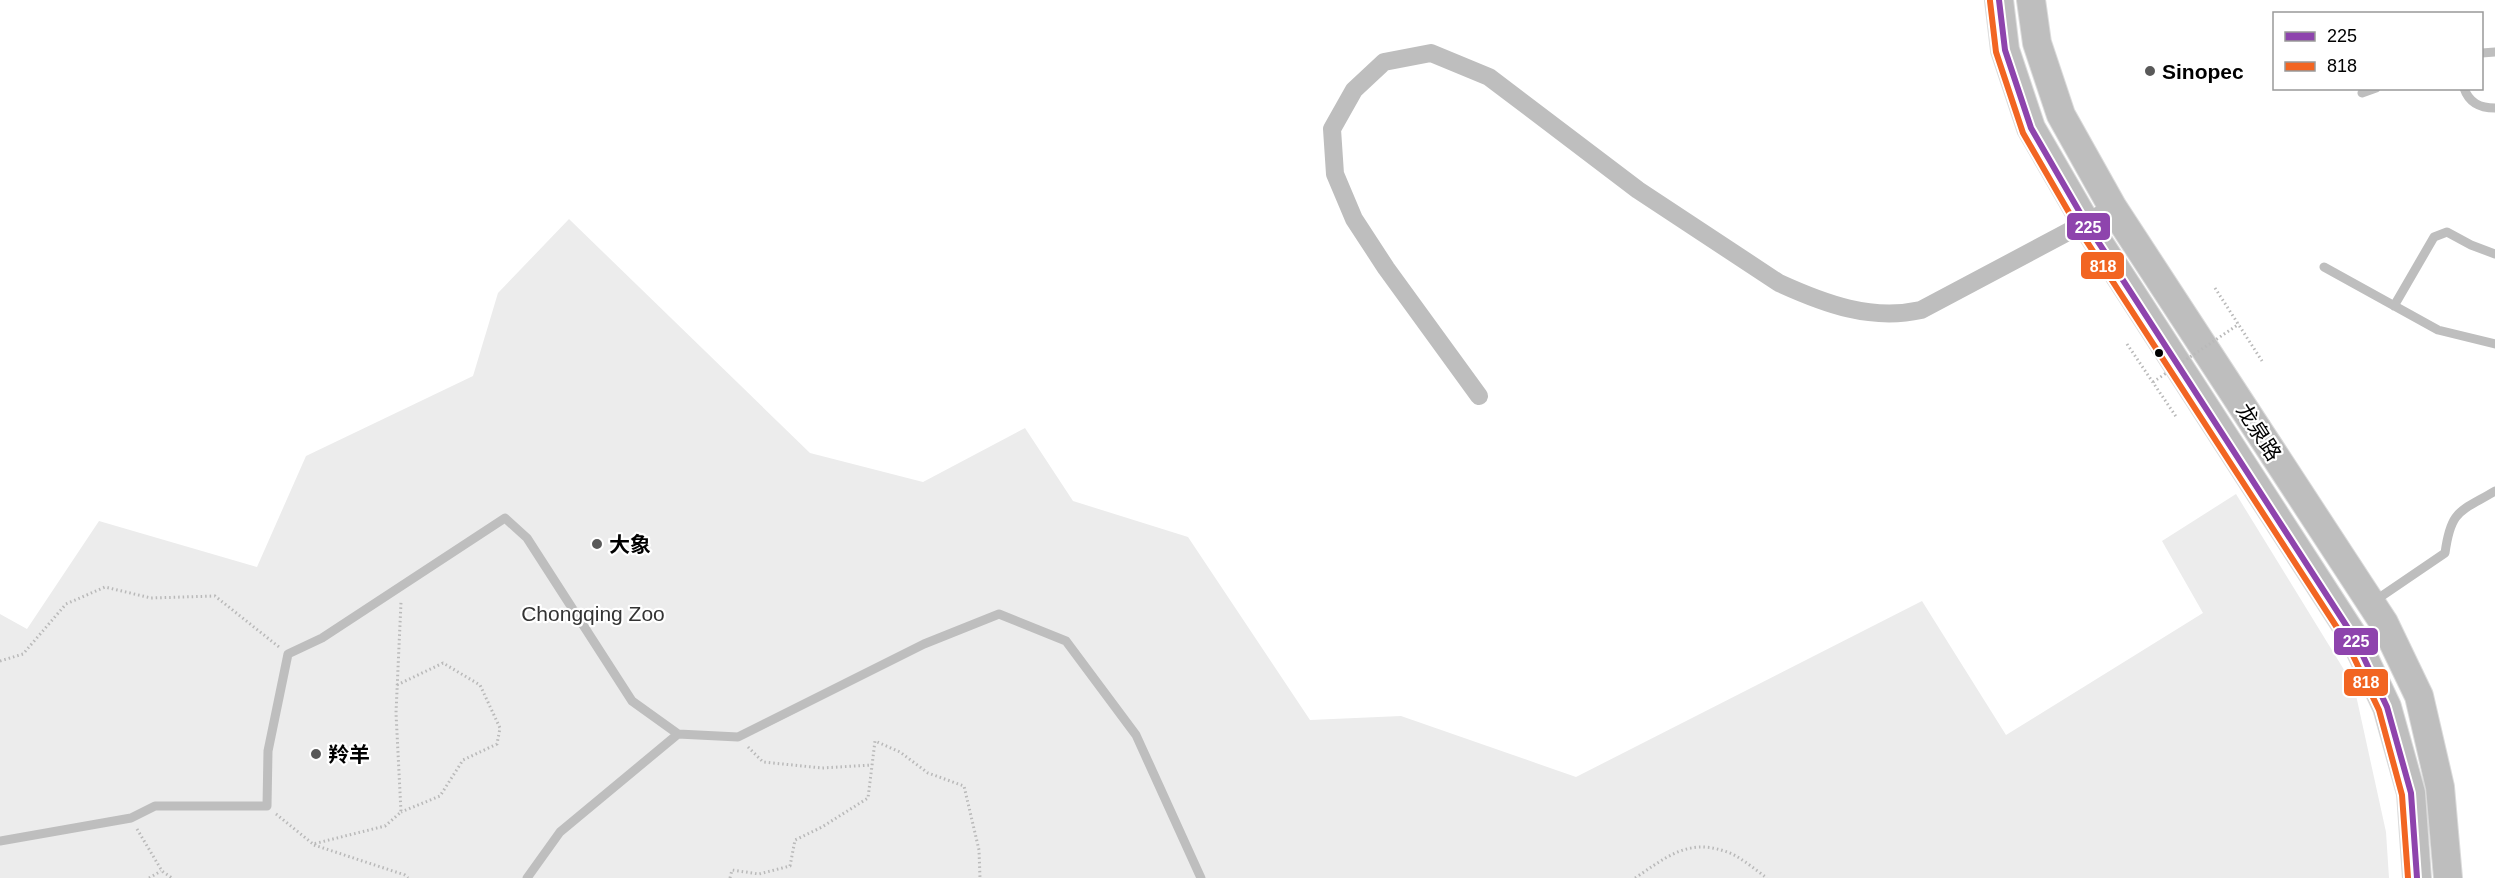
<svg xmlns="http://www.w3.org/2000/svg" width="2495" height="878" viewBox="0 0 2495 878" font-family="Arial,'Noto Sans SC',sans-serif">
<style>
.green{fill:#ececec}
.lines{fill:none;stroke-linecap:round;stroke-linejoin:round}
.primary-casing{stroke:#dbdbdb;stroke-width:30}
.path{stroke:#b9b9b9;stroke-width:3;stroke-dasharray:1.5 3;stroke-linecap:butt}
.service{stroke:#bebebe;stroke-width:9}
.minor{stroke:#bebebe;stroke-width:18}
.primary{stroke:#bebebe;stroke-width:28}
.path-bridge{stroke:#b9b9b9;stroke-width:3;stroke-dasharray:1.5 3;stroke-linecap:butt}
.bus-1-casing{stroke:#fff;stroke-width:10}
.bus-2-casing{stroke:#fff;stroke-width:10}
.bus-1{stroke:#8e44ad;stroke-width:6}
.bus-2{stroke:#f26522;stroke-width:6}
.poi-dot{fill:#595959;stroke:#fff;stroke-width:2}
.bus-dot{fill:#000;stroke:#fff;stroke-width:2}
.labels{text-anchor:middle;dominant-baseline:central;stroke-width:4.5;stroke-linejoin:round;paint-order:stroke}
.poi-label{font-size:21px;font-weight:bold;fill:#000;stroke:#fff;text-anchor:start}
.street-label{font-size:21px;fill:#000;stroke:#fff}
.park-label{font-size:21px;fill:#333;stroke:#fff}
.line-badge{stroke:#fff;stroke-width:2}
.badge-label{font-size:16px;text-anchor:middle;font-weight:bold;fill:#fff}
</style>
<rect width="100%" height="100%" fill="#fff"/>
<!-- green -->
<path class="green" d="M569 219 810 453 923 482 1025 428 1073 501 1188 537 1310 720 1401 716 1576 777 1922 601 2006 735 2203 613 2162 541 2236 494 2354 686 2386 832 2389 878H0V614L27 629 99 521 257 567 306 456 473 376 498 293Z"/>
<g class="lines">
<defs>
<path id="primary" d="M1999 0 2005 50 2031 128 2086 223 2355 639 2387 707 2411 793 2417 878
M2031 0 2037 43 2061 115 2113 208 2384 623 2419 696 2440 787 2448 878"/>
</defs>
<!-- primary casing -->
<use href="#primary" class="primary-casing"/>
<!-- path -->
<path class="path" d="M2215 288 2262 361
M2127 344 2177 418
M0 661 23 654 66 604 105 587 151 598 215 596 279 647
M397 685 443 663 480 685 500 728 497 744 463 760 440 796 401 812
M748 747 763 762 822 768 872 765
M276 814 313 844 385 826 401 812 396 713 401 602
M137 829 162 871 172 878
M314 845 405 875 408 878
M149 878 161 871
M730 878 732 870 759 874 790 866 795 840 822 827 868 798 875 741 900 752 928 773 964 786 979 850 980 878
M1635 878C1664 859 1687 838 1724 851 1739 855 1754 869 1767 878"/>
<!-- service -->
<path class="service" d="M2482 53 2495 52
M2464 88C2469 103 2480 108 2495 108
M2362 93 2376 88
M2324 267 2438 330 2495 344
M2394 306 2434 237 2447 232 2471 245 2495 254
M2373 602 2445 553C2451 509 2460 512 2495 491
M0 841 131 818 155 806H267L268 751 288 654 322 638 505 518 527 538 632 701 678 734 738 737 924 644 999 614 1066 641 1136 735 1201 878
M527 878 560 832 678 734"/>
<!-- minor -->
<path class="minor" d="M1479 396 1386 268 1354 219 1335 174 1332 129 1354 90 1384 62 1431 53 1489 77 1638 190 1779 283C1825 304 1871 321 1921 310L2113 208"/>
<!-- primary -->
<use href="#primary" class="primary"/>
<!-- path-bridge -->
<path class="path-bridge" d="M2153 382 2239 324"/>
<defs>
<path id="bus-1" d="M1999 0 2005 50 2031 128 2086 223 2355 639 2387 707 2411 793 2417 878"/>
<path id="bus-2" d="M1990 1 1996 52 2023 133 2078 228 2347 643 2379 710 2402 795 2408 878"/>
</defs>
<!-- bus-1 casing -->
<use href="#bus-1" class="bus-1-casing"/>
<!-- bus-2 casing -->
<use href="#bus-2" class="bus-2-casing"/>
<!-- bus-1 -->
<use href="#bus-1" class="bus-1"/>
<!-- bus-2 -->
<use href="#bus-2" class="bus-2"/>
</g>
<!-- markers -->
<g class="poi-dot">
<circle cx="2150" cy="71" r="6"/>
<circle cx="597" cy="544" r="6"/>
<circle cx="316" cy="754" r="6"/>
</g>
<circle class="bus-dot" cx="2159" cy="353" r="5"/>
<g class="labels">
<!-- poi labels -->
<g class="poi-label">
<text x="2162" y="71">Sinopec</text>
<text x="609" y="544">大象</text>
<text x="328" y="754">羚羊</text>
</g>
<!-- street labels -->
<g class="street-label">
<text transform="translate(2259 432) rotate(57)">龙泉路</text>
</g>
<!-- park labels -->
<g class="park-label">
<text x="593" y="613">Chongqing Zoo</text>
</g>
</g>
<g class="line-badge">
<rect x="2066" y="212" width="45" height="29" rx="6" fill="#8e44ad"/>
<rect x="2080" y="251" width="45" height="29" rx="6" fill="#f26522"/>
<rect x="2333" y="627" width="46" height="29" rx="6" fill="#8e44ad"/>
<rect x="2343" y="668" width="46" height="29" rx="6" fill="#f26522"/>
</g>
<g class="badge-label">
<text x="2088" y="233">225</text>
<text x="2103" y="272">818</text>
<text x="2356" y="647">225</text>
<text x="2366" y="688">818</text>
</g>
<!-- legend -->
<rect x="2273" y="12" width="210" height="78" fill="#ffffff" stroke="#999999" stroke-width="1.5"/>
<rect x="2285" y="32" width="30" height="9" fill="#8e44ad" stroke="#999999" stroke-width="1.5"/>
<text x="2327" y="42" font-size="18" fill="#000000">225</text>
<rect x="2285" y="62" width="30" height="9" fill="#f26522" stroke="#999999" stroke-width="1.5"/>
<text x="2327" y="72" font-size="18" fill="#000000">818</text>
</svg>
